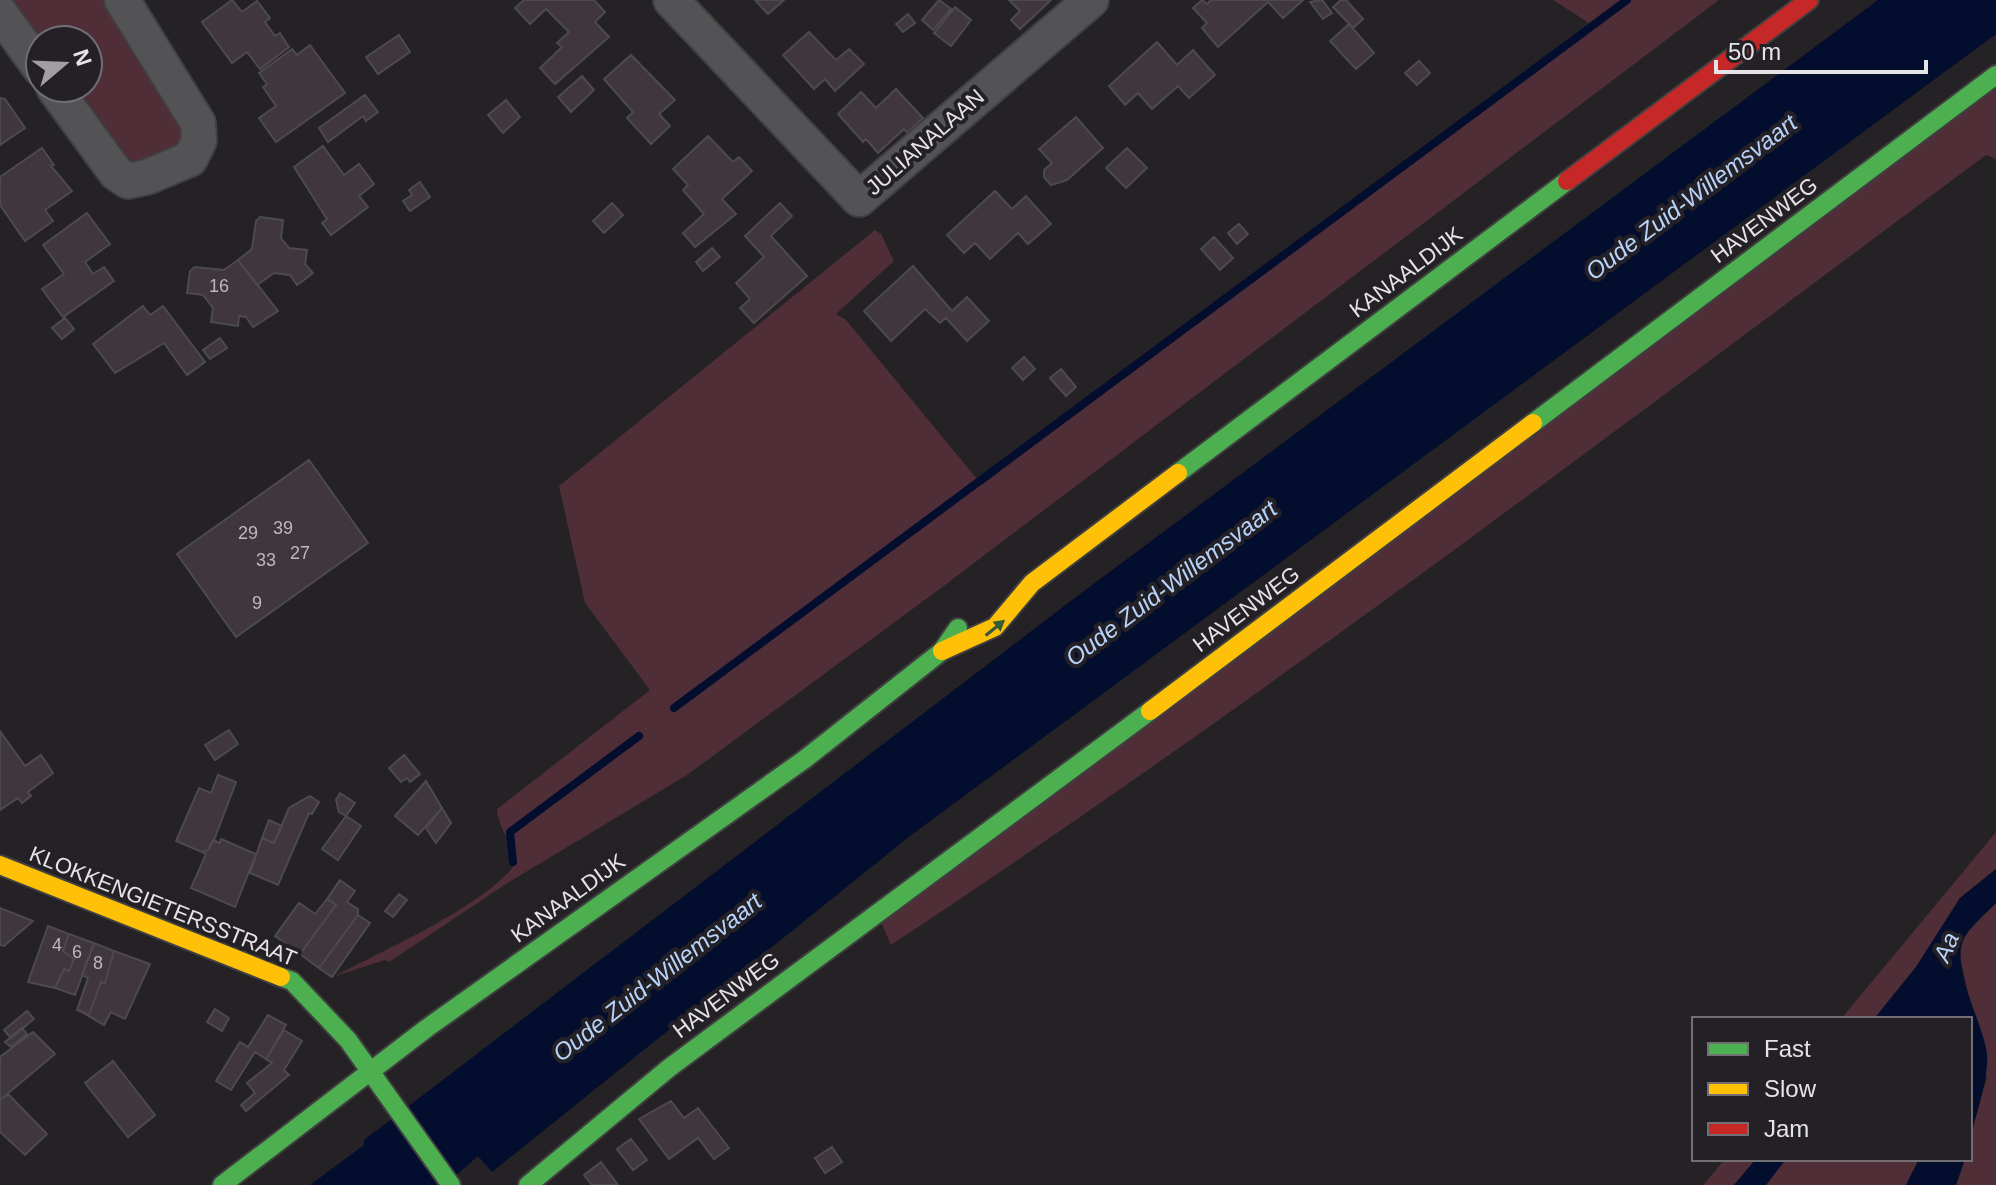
<svg xmlns="http://www.w3.org/2000/svg" width="1996" height="1185" viewBox="0 0 1996 1185" font-family="Arial,sans-serif">
<style>
.green{fill:#502e37}
.water{fill:#030d2e}
.lines{fill:none;stroke-linecap:round;stroke-linejoin:round}
.stream{stroke:#030d2e;stroke-width:8}
.building{fill:#40363e;stroke:#4d4a4d;stroke-width:2}
.street-casing{stroke:#403f41;stroke-width:38}
.fast-casing{stroke:#403f41;stroke-width:22}
.slow-casing{stroke:#403f41;stroke-width:22}
.jam-casing{stroke:#403f41;stroke-width:22}
.street{stroke:#535254;stroke-width:34}
.fast{stroke:#4caf50;stroke-width:18}
.slow{stroke:#ffc107;stroke-width:18}
.jam{stroke:#c62828;stroke-width:18}
.oneway{fill:#345a37}
.labels{text-anchor:middle;dominant-baseline:central;stroke-width:8;stroke-linejoin:round;paint-order:stroke}
.number-label{font-size:18px;fill:#bcb8bd}
.street-label{font-size:22px;fill:#e5e3e7;stroke:#242126}
.water-label{font-size:24px;font-style:italic;fill:#b7d2fb;stroke:#242126}
</style>
<rect width="100%" height="100%" fill="#242225"/>
<!-- green -->
<path class="green" d="M12 0H107L189 134 185 140 143 165 129 159 77 88H88V40H41Z
M1553 0H1719L937 591 687 775 506 884 389 962 385 960 335 976C380 952 493 902 517 861 512 842 498 828 497 809L650 690 585 603 559 486 875 230 881 234 894 261 836 314 846 320 982 485 1589 23Z
M1996 87V159L1986 155C1625 423 1266 697 891 945L879 917Z
M1996 832V869L1960 898 1916 967 1874 1019H1841Z
M1996 903V1185H1956L1965 1159H1970L1975 1113 1987 1079 1959 952 1965 935Z
M1725 1159H1756L1734 1185H1703Z
M1786 1159H1919L1906 1185H1766Z"/>
<!-- water -->
<path class="water" d="M1878 0H1996V34L910 836 492 1172 478 1156 445 1185H310L364 1145V1140L1076 597Z
M1996 869V903C1986 913 1973 923 1966 935 1947 963 1983 1021 1987 1054 1989 1077 1976 1115 1970 1139V1019H1874L1916 967 1960 898Z
M1756 1159H1786L1766 1185H1734Z
M1919 1159H1965L1956 1185H1906Z"/>
<g class="lines">
<!-- stream -->
<path class="stream" d="M674 708 1627 0
M513 862 510 832 639 736"/>
</g>
<!-- building -->
<path class="building" d="M232 0 242 12 257 1 270 18 265 22 275 36 280 33 289 47 260 69 247 52 232 63 202 22Z
M524 0H594L605 12 595 22 609 37 555 84 540 68 562 47 557 43 569 32 546 9 530 24 515 8Z
M755 0H784L768 14Z
M939 0 951 9 933 30 922 20Z
M1009 0H1051L1020 29 1011 20 1020 11Z
M1202 0 1207 4 1211 0H1303L1283 18 1268 2 1218 47 1202 28 1207 23 1193 8Z
M1322 0 1332 13 1323 19 1310 2Z
M1341 0H1346L1363 19 1353 28 1333 7Z
M955 7 971 20 951 46 934 33Z
M908 14 915 23 903 32 896 24Z
M1349 24 1374 53 1356 69 1330 41Z
M809 32 836 60 849 49 864 64 835 91 825 79 814 89 783 55Z
M399 35 410 52 378 74 366 57Z
M1157 42 1177 65 1193 50 1215 75 1189 98 1178 86 1152 109 1138 93 1125 105 1109 86Z
M310 45 345 93 276 142 259 118 276 106 263 87 267 84 259 73 292 49 297 55Z
M631 55 675 100 659 114 670 126 651 144 627 118 633 112 604 79Z
M1419 61 1430 73 1417 85 1405 73Z
M582 76 594 90 571 112 558 97Z
M896 89 923 118 907 133 904 129 878 153 866 139 863 142 838 114 861 92 876 108Z
M365 95 378 112 366 121 363 116 328 142 319 128Z
M0 98 5 99 25 128 0 145Z
M506 100 520 117 503 133 488 115Z
M1076 117 1103 148 1067 180 1051 185 1044 177V170L1052 163 1039 149Z
M708 136 733 162 739 157 752 171 722 199 736 214 695 247 683 233 704 214 683 190 688 185 673 169Z
M323 146 344 175 359 164 374 184 359 196 368 207 331 235 322 223 327 219 294 167Z
M42 148 54 165 51 166 72 191 45 210 53 221 25 241 0 205V177Z
M1127 148 1147 168 1126 188 1106 168Z
M420 182 430 197 410 211 403 201 412 195 409 190Z
M995 191 1012 209 1026 196 1051 224 1028 244 1018 233 990 259 975 243 964 253 947 235Z
M612 203 623 215 604 233 593 221Z
M780 203 792 216 771 236 807 276 754 323 740 308 750 299 736 283 764 257 745 236Z
M87 213 110 244 85 262 93 274 104 267 114 281 63 317 42 289 64 274 43 245Z
M260 217 283 220 281 238 289 248 307 250 305 264 313 273 297 285 290 275 274 273 257 285 238 260 252 249 256 221Z
M1239 224 1248 234 1237 244 1228 233Z
M1214 237 1233 258 1220 270 1201 249Z
M712 248 720 257 703 271 696 262Z
M238 260 278 311 253 327 246 317 239 316 238 326 211 322 213 308 203 295 187 293 190 271 195 267 224 270Z
M913 266 952 311 967 297 989 321 967 341 946 318 940 323 925 309 891 341 864 311Z
M143 306 150 315 163 306 205 362 187 375 164 343 115 373 93 344Z
M65 318 74 329 62 339 52 328Z
M220 338 227 348 210 359 203 350Z
M1024 357 1035 369 1023 380 1012 368Z
M1061 369 1076 387 1066 396 1050 378Z
M309 460 368 543 236 637 177 554Z
M229 730 238 744 215 760 205 745Z
M0 731 25 766 41 755 53 773 28 792 31 796 22 803 18 798 0 810Z
M404 755 420 774 410 782 407 778 401 782 389 768Z
M218 775 236 782 214 840 208 850 202 852 176 841 199 788 211 793Z
M426 781 442 808 418 835 395 816Z
M340 793 355 803 346 816 339 812 336 800Z
M310 796 319 802 312 814 309 813 278 885 250 873 262 838 274 843 289 808Z
M442 808 451 823 436 843 426 828Z
M346 816 361 826 338 860 322 849Z
M269 820 282 826 274 843 262 838Z
M221 839 256 854 235 907 191 888 206 854 202 852 208 850 213 840 220 843Z
M340 880 355 891 347 902 358 909V915L319 968 300 954 336 905 327 899Z
M399 894 407 900 393 917 385 911Z
M327 899 336 905 300 954 275 936 299 903 315 914Z
M0 908 33 921 4 946 0 945Z
M358 915 370 923 332 977 319 968Z
M48 926 69 934 63 951 74 959 69 971 64 969 55 988 28 982Z
M69 934 94 943 75 995 55 988 64 969 69 971 74 959 63 951Z
M94 943 114 951 105 983 101 982 89 1015 77 1010 88 978 82 975Z
M114 951 150 964 125 1019 111 1012 104 1025 80 1011 89 1015 101 982 105 983Z
M215 1009 229 1018 222 1031 207 1022Z
M27 1011 34 1019 11 1038 4 1030Z
M268 1015 286 1025 266 1059 255 1052 231 1090 216 1081 240 1042 248 1047Z
M22 1028 27 1034 11 1047 5 1042Z
M284 1030 302 1041 284 1070 289 1075 246 1111 241 1105 255 1093 247 1083 272 1063 266 1059Z
M33 1032 55 1054 0 1100V1057Z
M113 1061 155 1115 128 1137 85 1083Z
M8 1094 47 1134 25 1155 0 1132V1100Z
M671 1101 684 1118 698 1108 729 1148 714 1159 698 1138 669 1159 639 1119Z
M631 1139 647 1160 633 1170 617 1149Z
M832 1147 842 1162 825 1173 815 1158Z
M601 1162 618 1185H592L584 1175Z"/>
<g class="lines">
<defs>
<path id="street" d="M671 0 859 199 1091 0
M0 13 40 68
M54 88 116 173 128 181 147 177 190 159 199 141 198 123 122 0"/>
<path id="fast" d="M1533 423 1996 75
M1178 473 1567 181
M281 977 292 981 348 1040 451 1185
M222 1185 427 1028 805 759 942 651 958 628
M528 1185 669 1068 1150 711"/>
<path id="slow" d="M942 651 995 627 1032 583 1178 473
M1150 711 1533 423
M0 865 281 977"/>
<path id="jam" d="M1567 181 1809 0"/>
</defs>
<!-- street casing -->
<use href="#street" class="street-casing"/>
<!-- fast casing -->
<use href="#fast" class="fast-casing"/>
<!-- slow casing -->
<use href="#slow" class="slow-casing"/>
<!-- jam casing -->
<use href="#jam" class="jam-casing"/>
<!-- street -->
<use href="#street" class="street"/>
<!-- fast -->
<use href="#fast" class="fast"/>
<!-- slow -->
<use href="#slow" class="slow"/>
<!-- jam -->
<use href="#jam" class="jam"/>
</g>
<!-- one-way arrows -->
<defs><path id="oneway-solid" d="M-6-.8H1V-3.2L6.5 0L1 3.2V.8H-6Z" transform="scale(2)"/></defs>
<use class="oneway" href="#oneway-solid" transform="translate(995 628) rotate(-39)"/>
<g class="labels">
<!-- number labels -->
<g class="number-label">
<text x="219" y="286">16</text>
<text x="283" y="528">39</text>
<text x="248" y="533">29</text>
<text x="300" y="553">27</text>
<text x="266" y="560">33</text>
<text x="257" y="603">9</text>
<text x="57" y="945">4</text>
<text x="77" y="952">6</text>
<text x="98" y="963">8</text>
</g>
<!-- street labels -->
<g class="street-label">
<text transform="translate(925 142) rotate(-41)">JULIANALAAN</text>
<text transform="translate(1764 220) rotate(-37)">HAVENWEG</text>
<text transform="translate(1406 272) rotate(-37)">KANAALDIJK</text>
<text transform="translate(1246 609) rotate(-37)">HAVENWEG</text>
<text transform="translate(568 898) rotate(-36)">KANAALDIJK</text>
<text transform="translate(163 906) rotate(22)">KLOKKENGIETERSSTRAAT</text>
<text transform="translate(726 995) rotate(-37)">HAVENWEG</text>
</g>
<!-- water labels -->
<g class="water-label">
<text transform="translate(1691 197) rotate(-37)">Oude Zuid-Willemsvaart</text>
<text transform="translate(1171 583) rotate(-37)">Oude Zuid-Willemsvaart</text>
<text transform="translate(1946 947) rotate(-67)">Aa</text>
<text transform="translate(657 977) rotate(-38)">Oude Zuid-Willemsvaart</text>
</g>
</g>
<!-- legend -->
<rect x="1692" y="1017" width="280" height="144" fill="#242126" stroke="#716f73" stroke-width="2"/>
<rect x="1708" y="1043" width="40" height="12" fill="#4caf50" stroke="#716f73" stroke-width="2"/>
<text x="1764" y="1057" font-size="24" fill="#e5e3e7">Fast</text>
<rect x="1708" y="1083" width="40" height="12" fill="#ffc107" stroke="#716f73" stroke-width="2"/>
<text x="1764" y="1097" font-size="24" fill="#e5e3e7">Slow</text>
<rect x="1708" y="1123" width="40" height="12" fill="#c62828" stroke="#716f73" stroke-width="2"/>
<text x="1764" y="1137" font-size="24" fill="#e5e3e7">Jam</text>
<!-- north arrow -->
<g transform="translate(64 64) rotate(71)"><circle r="38" fill="#242126" stroke="#716f73" stroke-width="2"/>
<path d="M0-6L14 30L0 20L-14 30Z" fill="#a19fa3"/>
<text y="-12" font-size="22" font-weight="bold" text-anchor="middle" fill="#e5e3e7">N</text>
</g>
<!-- scale -->
<path d="M1716 60v12h210v-12" fill="none" stroke="#e5e3e7" stroke-width="4"/>
<text x="1728" y="60" font-size="24" fill="#e5e3e7" stroke="#242126" stroke-width="6" paint-order="stroke">50 m</text>
</svg>
